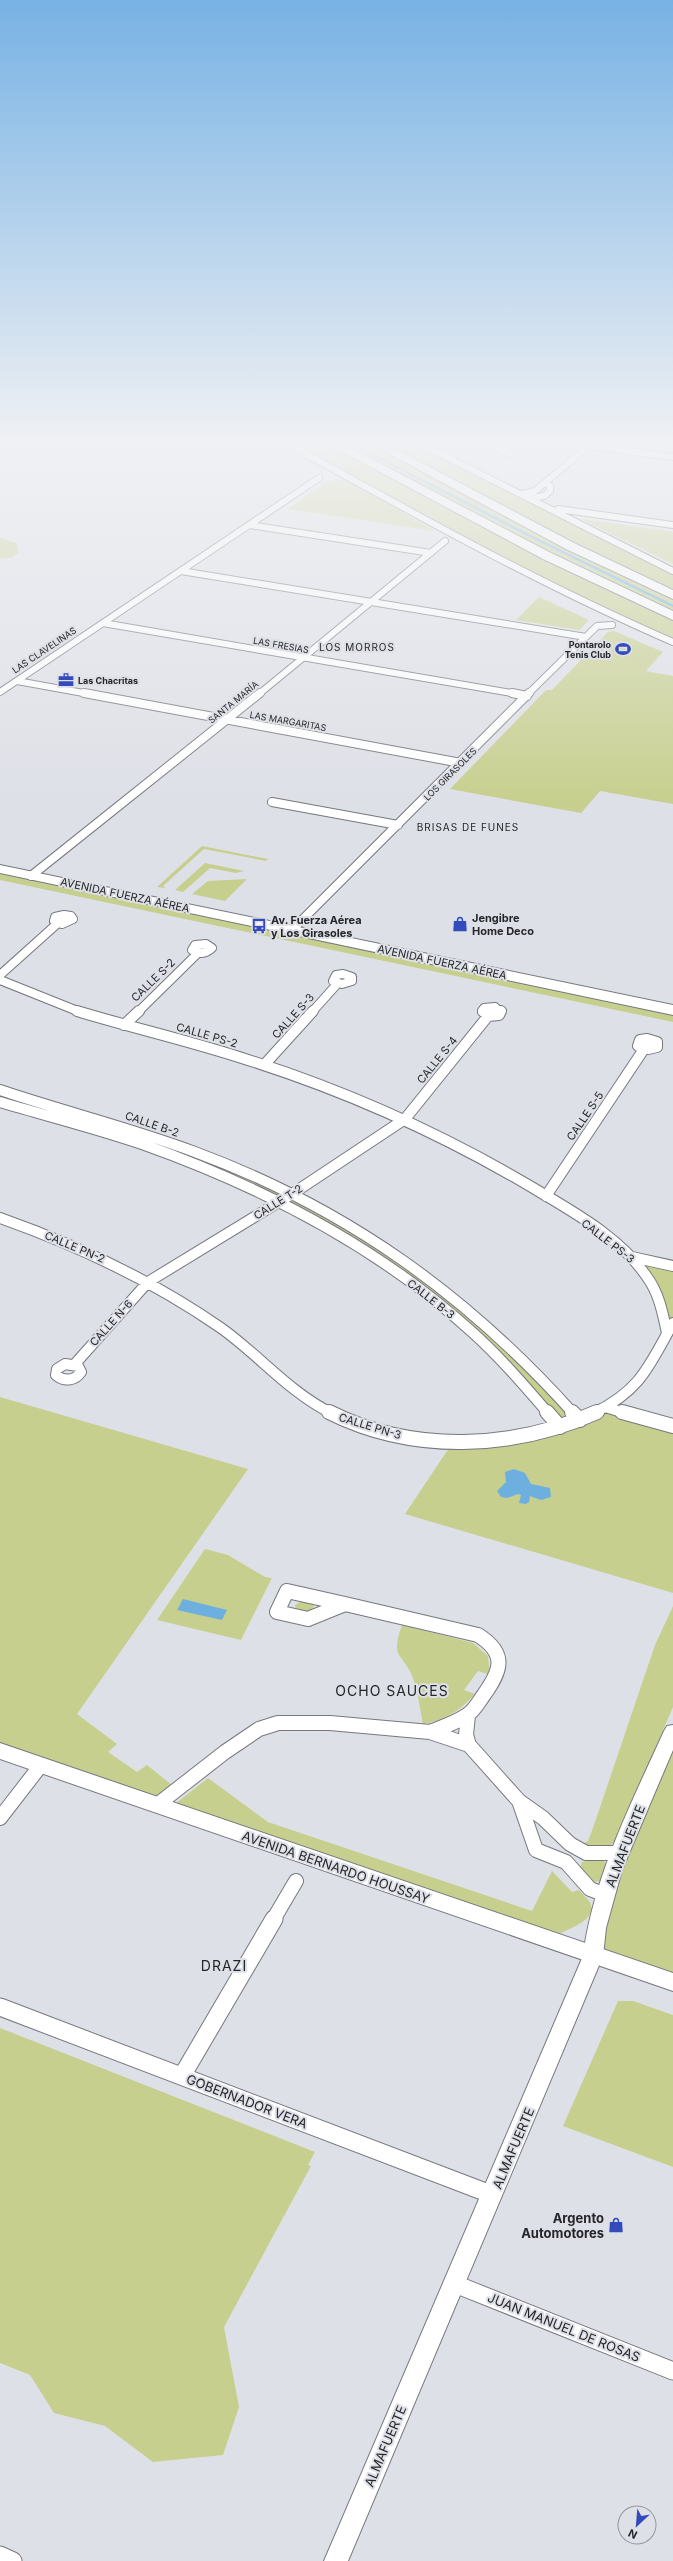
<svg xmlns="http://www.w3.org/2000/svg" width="673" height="2561" viewBox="0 0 673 2561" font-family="Inter,sans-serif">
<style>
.green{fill:#c7cf8e}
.water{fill:#6dafdf}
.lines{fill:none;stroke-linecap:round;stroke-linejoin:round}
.stream{stroke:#6dafdf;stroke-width:2.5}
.minor-far4-casing{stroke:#76787e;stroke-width:8}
.minor-far3-casing{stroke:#76787e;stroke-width:10}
.minor-far2-casing{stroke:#76787e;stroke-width:12}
.minor-far1-casing{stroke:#76787e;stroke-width:16}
.minor-casing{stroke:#76787e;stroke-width:19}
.tertiary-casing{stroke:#76787e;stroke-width:2}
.secondary-casing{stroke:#76787e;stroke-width:2}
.primary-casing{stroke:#76787e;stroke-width:2}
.motorway-casing{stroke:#76787e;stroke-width:2}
.minor-far4{stroke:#fff;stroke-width:6}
.minor-far3{stroke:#fff;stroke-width:8}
.minor-far2{stroke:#fff;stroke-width:10}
.minor-far1{stroke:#fff;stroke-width:14}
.minor{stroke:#fff;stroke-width:17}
.tertiary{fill:#fff;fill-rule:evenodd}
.secondary{fill:#fff;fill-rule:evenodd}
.primary{fill:#fff;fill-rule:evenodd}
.motorway{fill:#fff;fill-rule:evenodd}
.labels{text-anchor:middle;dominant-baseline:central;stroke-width:4;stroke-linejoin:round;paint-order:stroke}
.far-poi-label{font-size:9px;font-weight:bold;fill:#252629;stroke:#dee0e7;text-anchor:end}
.far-street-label{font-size:9px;fill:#252629;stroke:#dee0e7}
.far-neighbourhood-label{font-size:10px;letter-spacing:1px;fill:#252629;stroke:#dee0e7}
.street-label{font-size:11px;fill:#252629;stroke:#dee0e7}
.poi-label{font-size:11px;font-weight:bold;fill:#252629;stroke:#dee0e7;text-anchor:start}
.near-street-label{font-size:13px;fill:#252629;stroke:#dee0e7}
.near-poi-label{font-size:13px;font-weight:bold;fill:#252629;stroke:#dee0e7;text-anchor:end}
.near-neighbourhood-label{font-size:14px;letter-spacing:1px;fill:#252629;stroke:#dee0e7}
</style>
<rect width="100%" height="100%" fill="#dee0e7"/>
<!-- green -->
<path class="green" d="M286 443H419L673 571V642L606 613Z
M344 479 435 531 288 509 328 481Z
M581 519 673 532V564Z
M0 538 16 543 19 552 11 558H0Z
M539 597 589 620 579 630 516 620Z
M614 631 663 652 646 671 673 676V804L600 791 581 813 450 789 546 690H552L608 632Z
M202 846 268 859 266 861 204 849 163 886 166 888 157 887Z
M205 863 244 871 236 873 210 868 183 892 175 890Z
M0 871 673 1012V1022L0 880Z
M247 879 225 901 192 894 208 881Z
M0 1090 115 1124 292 1194 458 1300 579 1420 605 1407 673 1426V1593L405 1514 453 1442 560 1427 469 1330 351 1244 186 1161 0 1102Z
M632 1257 673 1266V1323L667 1333 663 1313Z
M0 1397 248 1469 77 1714 117 1744 108 1752 137 1772 147 1765 173 1786 157 1797 0 1751Z
M205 1549 228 1555 265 1577 272 1578 241 1640 157 1620Z
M303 1600 311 1603 314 1606 310 1612 296 1611 295 1605Z
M673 1606V1707L616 1840C607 1851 591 1849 580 1845L588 1841 594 1825 655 1645Z
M402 1625 473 1643 488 1656 490 1675 478 1671 464 1690 475 1694C460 1711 445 1720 423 1724 420 1709 418 1692 413 1678 402 1651 390 1660 402 1625Z
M673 1731V1982L593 1956 595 1932Z
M208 1778 268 1822 532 1911 552 1871 572 1892 579 1890 590 1902 592 1910C588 1923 570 1928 559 1934L175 1804Z
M589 1860H602L606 1863 601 1881 593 1882 579 1870 582 1862Z
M618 2001H633L673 2015V2167L563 2126Z
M0 2028 315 2152 308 2165 311 2166 224 2327 239 2407 223 2455 153 2462 105 2426 54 2413 30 2375 0 2363Z"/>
<!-- water -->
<path class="water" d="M514 1469 525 1473 531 1484 550 1488 551 1497 541 1500 530 1496 529 1502 526 1504 519 1503 521 1495 518 1494 507 1498 501 1497 497 1491 506 1482 505 1472Z
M183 1599 227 1610 222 1620 177 1610Z"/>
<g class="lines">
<!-- stream -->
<path class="stream" d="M350 443 536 539 673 606"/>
<defs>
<path id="minor-far4" d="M286 443C413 513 539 584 673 642
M419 443 673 571
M488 443 510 454
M589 446 673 457
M523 494 535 491 592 443
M531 498 544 496 550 491V486L545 483
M558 509 673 525
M249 525 431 553
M181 571 586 637
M103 623 517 694
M17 681 89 694
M0 692 319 478
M259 694 445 541
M528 694 597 626 612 625"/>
<path id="minor-far3" d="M84 693 461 763
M512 693 527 696
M272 802 398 825
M31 876 260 693
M64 915 71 916 73 919 62 924 54 921 55 917Z
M292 930 529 693
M206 944 212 948C206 954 199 954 192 950L195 945Z
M343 974 352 977V981L342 984 333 981 336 975Z
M0 975 58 923
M0 980 80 1012
M138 1012 198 953
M312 1012 338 983
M482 1012 484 1008 495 1007 500 1012"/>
<path id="minor-far2" d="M77 1011C133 1028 190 1041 245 1059 347 1091 444 1135 535 1189 575 1213 621 1238 647 1277 659 1293 663 1314 667 1333
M483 1011 488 1016 499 1015 501 1011
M124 1025 139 1011
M647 1039 657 1042V1047L648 1049 638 1046 640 1040Z
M265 1064 313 1011
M0 1090C65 1112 131 1128 195 1152 346 1208 466 1294 573 1413
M0 1102C47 1116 95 1128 142 1144 260 1186 377 1246 471 1331 499 1356 523 1384 548 1413
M546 1196 644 1049
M0 1218C79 1246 152 1280 221 1328 259 1355 289 1392 331 1413
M632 1257 673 1266
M65 1364 78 1366 81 1372C75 1381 64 1382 56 1375L57 1369Z
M74 1365 148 1282 292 1194 405 1119 488 1016
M605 1407 625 1413
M594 1413C641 1390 649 1366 673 1323"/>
<path id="minor-far1" d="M329 1412C413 1454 513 1450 597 1412
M547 1412 560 1427
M572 1412 580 1420
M622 1412 673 1426
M287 1591 345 1604 308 1619 277 1612Z
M345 1604 478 1635C508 1654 501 1671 483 1696 478 1703 474 1711 467 1715 456 1723 442 1727 430 1732
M468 1715 466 1735 469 1745 519 1801 543 1818 570 1844 586 1853H620
M519 1801 536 1850 566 1862 590 1889 606 1895
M157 1805 225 1752 259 1729 278 1723H330L430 1732 469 1745
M0 1818 41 1765
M273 1920 296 1881"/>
<path id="minor" d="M0 2007 493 2195
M182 2076 274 1919
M455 2284 673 2371
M0 2555 13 2561"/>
<path id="tertiary" d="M673 1725V1750L622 1870 606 1928 603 1956 348 2561H324L583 1956C594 1875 631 1804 664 1731L667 1726Z"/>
<path id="secondary" d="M0 1743 673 1973V1991L0 1759Z"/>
<path id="primary" d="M0 865 673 1005V1015L0 873Z"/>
<path id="motorway" d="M326 443H341L551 553 673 611V620L543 559Z
M369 443H384L574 543 673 590V599L566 549Z"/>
</defs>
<!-- minor-far4 casing -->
<use href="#minor-far4" class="minor-far4-casing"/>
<!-- minor-far3 casing -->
<use href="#minor-far3" class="minor-far3-casing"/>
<!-- minor-far2 casing -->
<use href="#minor-far2" class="minor-far2-casing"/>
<!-- minor-far1 casing -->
<use href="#minor-far1" class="minor-far1-casing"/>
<!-- minor casing -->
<use href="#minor" class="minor-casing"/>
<!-- tertiary casing -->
<use href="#tertiary" class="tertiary-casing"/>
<!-- secondary casing -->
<use href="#secondary" class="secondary-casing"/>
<!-- primary casing -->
<use href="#primary" class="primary-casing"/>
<!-- motorway casing -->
<use href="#motorway" class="motorway-casing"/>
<!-- minor-far4 -->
<use href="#minor-far4" class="minor-far4"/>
<!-- minor-far3 -->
<use href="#minor-far3" class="minor-far3"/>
<!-- minor-far2 -->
<use href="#minor-far2" class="minor-far2"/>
<!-- minor-far1 -->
<use href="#minor-far1" class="minor-far1"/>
<!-- minor -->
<use href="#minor" class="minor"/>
<!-- tertiary -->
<use href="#tertiary" class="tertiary"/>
<!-- secondary -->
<use href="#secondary" class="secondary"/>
<!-- primary -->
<use href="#primary" class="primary"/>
<!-- motorway -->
<use href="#motorway" class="motorway"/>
</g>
<!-- sky -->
<linearGradient id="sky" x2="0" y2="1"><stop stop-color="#77b2e4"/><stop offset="0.55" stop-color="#f0f1f4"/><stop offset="1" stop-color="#f0f1f4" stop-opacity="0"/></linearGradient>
<rect width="673" height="802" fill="url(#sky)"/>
<!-- icons -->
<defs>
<symbol id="stadium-bare" viewBox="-9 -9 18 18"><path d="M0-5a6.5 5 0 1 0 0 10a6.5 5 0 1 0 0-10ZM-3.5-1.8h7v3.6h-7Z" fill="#344bbc" stroke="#dee0e7" stroke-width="2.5" paint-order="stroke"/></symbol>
<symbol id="office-bare" viewBox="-9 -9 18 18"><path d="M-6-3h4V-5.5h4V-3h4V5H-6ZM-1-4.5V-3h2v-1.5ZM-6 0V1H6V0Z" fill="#344bbc" stroke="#dee0e7" stroke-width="2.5" paint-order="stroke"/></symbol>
<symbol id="shop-bare" viewBox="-9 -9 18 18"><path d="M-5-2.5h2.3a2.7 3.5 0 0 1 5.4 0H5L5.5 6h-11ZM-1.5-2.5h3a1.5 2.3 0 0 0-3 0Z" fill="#344bbc" stroke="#dee0e7" stroke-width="2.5" paint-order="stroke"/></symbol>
<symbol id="bus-bare" viewBox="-9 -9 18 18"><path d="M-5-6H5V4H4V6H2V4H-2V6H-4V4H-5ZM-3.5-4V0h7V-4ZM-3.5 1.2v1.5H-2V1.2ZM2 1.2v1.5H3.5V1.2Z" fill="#344bbc" stroke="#dee0e7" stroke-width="2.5" paint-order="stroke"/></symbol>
</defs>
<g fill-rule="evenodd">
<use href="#stadium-bare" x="612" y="638" width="22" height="22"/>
<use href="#office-bare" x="55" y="669" width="22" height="22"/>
<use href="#shop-bare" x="449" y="913" width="22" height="22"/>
<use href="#bus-bare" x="248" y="915" width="22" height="22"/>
<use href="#shop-bare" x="605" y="2214" width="22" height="22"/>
</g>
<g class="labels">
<!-- far-poi labels -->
<g class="far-poi-label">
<text x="611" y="644">Pontarolo<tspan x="611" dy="10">Tenis Club</tspan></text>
<text x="78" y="680" text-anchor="start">Las Chacritas</text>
</g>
<!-- far-street labels -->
<g class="far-street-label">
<text transform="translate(281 645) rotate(10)">LAS FRESIAS</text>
<text transform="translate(44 650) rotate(-34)">LAS CLAVELINAS</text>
<text transform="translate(233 702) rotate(-39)">SANTA MARÍA</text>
<text transform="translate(288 721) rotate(10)">LAS MARGARITAS</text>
<text transform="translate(450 774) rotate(-45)">LOS GIRASOLES</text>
</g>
<!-- far-neighbourhood labels -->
<g class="far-neighbourhood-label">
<text x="357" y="647">LOS MORROS</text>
<text x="468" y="827">BRISAS DE FUNES</text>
</g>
<!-- street labels -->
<g class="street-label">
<text transform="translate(125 895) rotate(12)">AVENIDA FUERZA AÉREA</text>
<text transform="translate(442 962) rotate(12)">AVENIDA FUERZA AÉREA</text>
<text transform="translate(153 980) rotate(-44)">CALLE S-2</text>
<text transform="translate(293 1016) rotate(-48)">CALLE S-3</text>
<text transform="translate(207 1035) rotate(16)">CALLE PS-2</text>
<text transform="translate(437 1060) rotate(-51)">CALLE S-4</text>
<text transform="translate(585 1116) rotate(-56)">CALLE S-5</text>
<text transform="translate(152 1124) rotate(19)">CALLE B-2</text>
<text transform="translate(278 1202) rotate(-32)">CALLE T-2</text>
<text transform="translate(608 1241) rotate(38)">CALLE PS-3</text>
<text transform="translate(75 1247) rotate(23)">CALLE PN-2</text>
<text transform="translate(431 1299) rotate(38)">CALLE B-3</text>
<text transform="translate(111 1323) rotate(-48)">CALLE N-6</text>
<text transform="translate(370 1426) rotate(17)">CALLE PN-3</text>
</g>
<!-- poi labels -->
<g class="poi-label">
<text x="472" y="918">Jengibre<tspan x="472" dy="13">Home Deco</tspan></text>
<text x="271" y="920">Av. Fuerza Aérea<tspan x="271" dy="13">y Los Girasoles</tspan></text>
</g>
<!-- near-street labels -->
<g class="near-street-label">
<text transform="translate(625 1846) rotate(-69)">ALMAFUERTE</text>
<text transform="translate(336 1867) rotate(19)">AVENIDA BERNARDO HOUSSAY</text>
<text transform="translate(247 2101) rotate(21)">GOBERNADOR VERA</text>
<text transform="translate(513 2148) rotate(-67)">ALMAFUERTE</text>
<text transform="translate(564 2327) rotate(22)">JUAN MANUEL DE ROSAS</text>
<text transform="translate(385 2446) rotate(-67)">ALMAFUERTE</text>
</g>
<!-- near-poi labels -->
<g class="near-poi-label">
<text x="604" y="2218">Argento<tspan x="604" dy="15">Automotores</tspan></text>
</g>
<!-- near-neighbourhood labels -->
<g class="near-neighbourhood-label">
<text x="392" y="1690">OCHO SAUCES</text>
<text x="224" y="1965">DRAZI</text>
</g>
</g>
<!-- north arrow -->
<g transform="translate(637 2525) rotate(206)"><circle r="19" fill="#dee0e7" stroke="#94969b"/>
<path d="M0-3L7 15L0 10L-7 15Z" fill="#344bbc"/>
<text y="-6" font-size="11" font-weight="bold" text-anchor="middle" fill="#252629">N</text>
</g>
</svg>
